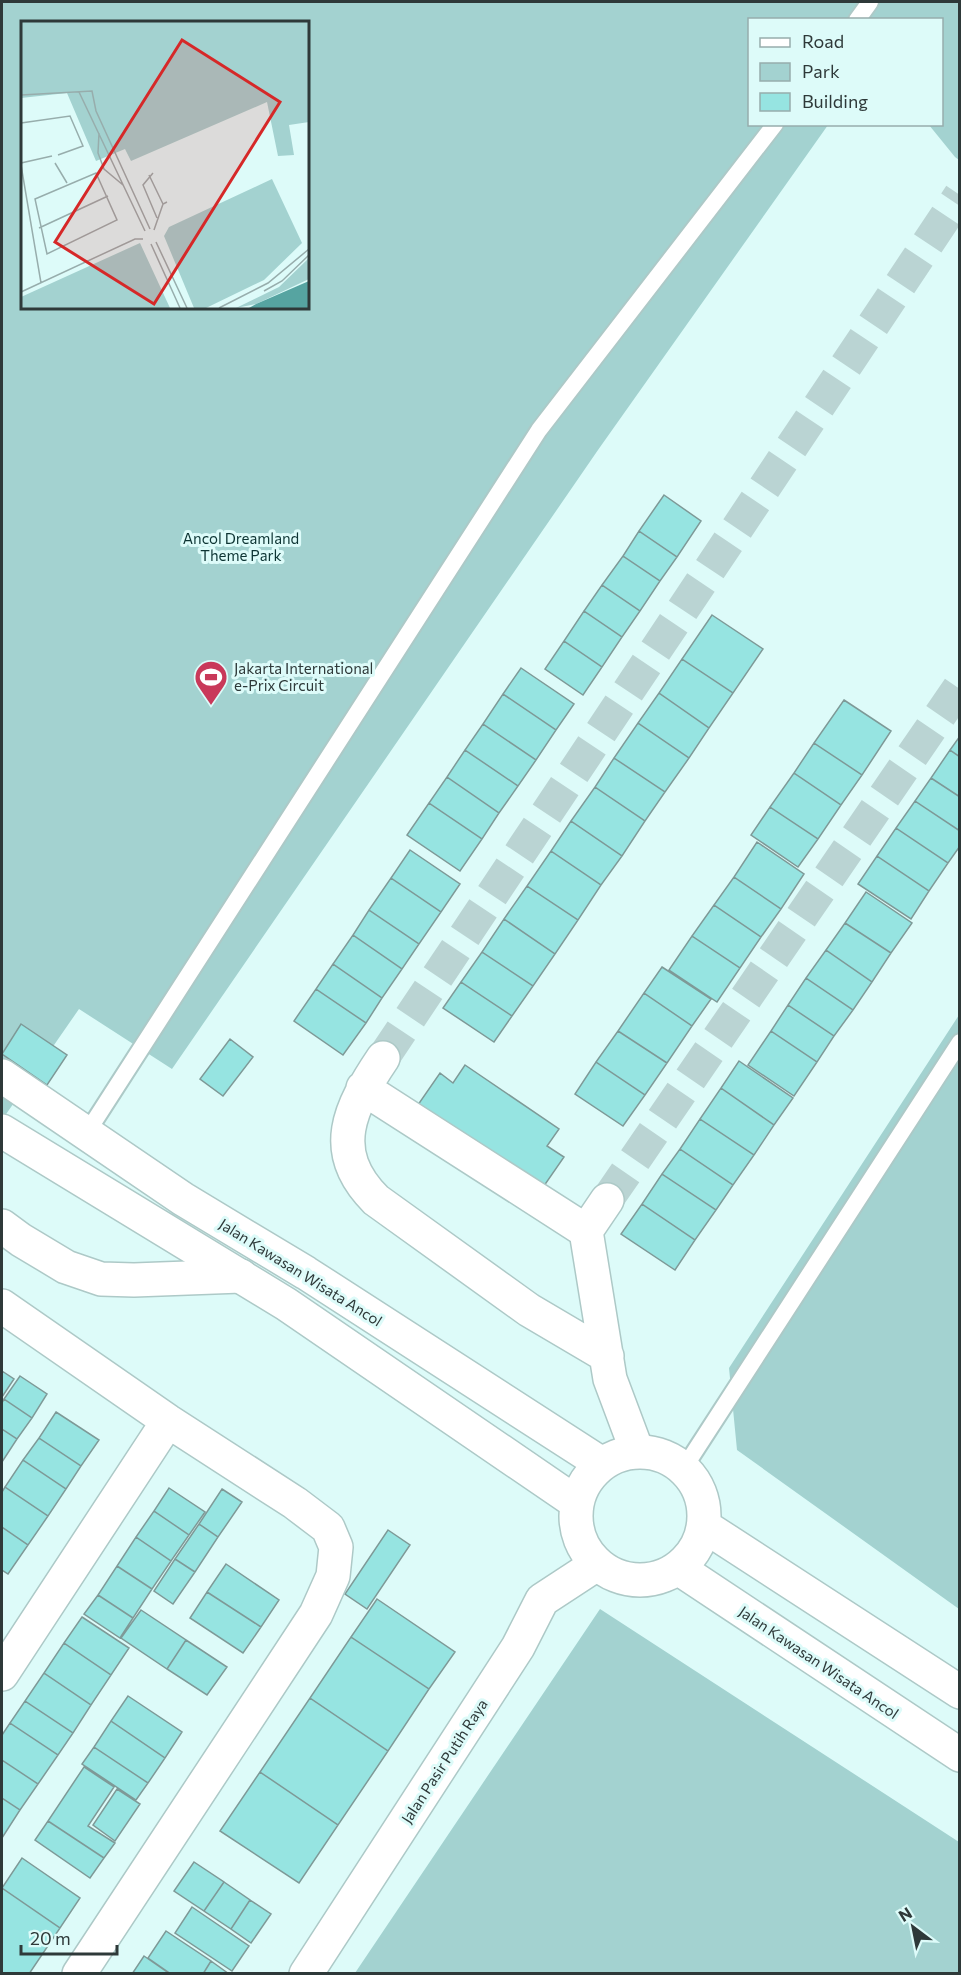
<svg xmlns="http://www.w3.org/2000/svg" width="961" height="1975" viewBox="0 0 961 1975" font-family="Commissioner,sans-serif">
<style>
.green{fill:#a3d2d0;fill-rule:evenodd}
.building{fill:#96e4e1;stroke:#7e9997;stroke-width:1.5}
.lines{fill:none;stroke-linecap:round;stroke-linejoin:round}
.minor-tunnel{stroke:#bad4d3;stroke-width:33;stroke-dasharray:33 16;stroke-linecap:butt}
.service-casing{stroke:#adc9c7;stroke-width:20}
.minor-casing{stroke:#adc9c7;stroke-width:36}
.tertiary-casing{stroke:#adc9c7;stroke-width:36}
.service{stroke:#fff;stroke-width:16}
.minor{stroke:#fff;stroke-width:33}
.tertiary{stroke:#fff;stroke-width:33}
.labels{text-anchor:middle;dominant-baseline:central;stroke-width:6;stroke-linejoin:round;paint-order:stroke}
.park-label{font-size:15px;fill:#0d3433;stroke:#ddfbf9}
.poi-label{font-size:15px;fill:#2e3939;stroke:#ddfbf9;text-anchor:start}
.street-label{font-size:15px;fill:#2e3939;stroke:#ddfbf9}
.inset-road{fill:none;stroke:#97adac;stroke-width:1.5}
.view{fill:#d62828;fill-opacity:0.15;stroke:#d62828;stroke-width:3}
.inset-edge{fill:none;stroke:#2e3939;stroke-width:3}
</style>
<rect width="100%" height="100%" fill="#ddfbf9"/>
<!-- green -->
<path class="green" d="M2 2H959V160L955 157 929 125 942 124V20H750V124L828 125 598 450 172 1069 79 1009 2 1120ZM22 22H308V308H22Z
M959 1015V1609L737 1450 729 1368Z
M600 1609 959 1842V1973H355Z"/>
<!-- building -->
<path class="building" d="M664 495 701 521 677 557 639 531Z
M639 531 677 557 660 581 623 556Z
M623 556 660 581 640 611 602 585Z
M602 585 640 611 622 637 584 611Z
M584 611 622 637 602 667 564 641Z
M712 615 763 649 733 693 682 659Z
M564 641 602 667 583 695 545 669Z
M682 659 733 693 709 728 659 693Z
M521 668 574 704 556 730 503 694Z
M659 693 709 728 689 758 638 723Z
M503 694 556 730 536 760 483 724Z
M844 700 891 731 862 775 814 743Z
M638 723 689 758 665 792 614 758Z
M483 724 536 760 518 786 465 750Z
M960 736V757L950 750Z
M814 743 862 775 841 805 794 773Z
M465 750 518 786 499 813 447 777Z
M950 750 960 757V797L931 778Z
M614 758 665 792 645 821 595 787Z
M794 773 841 805 818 839 770 807Z
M447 777 499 813 482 839 429 803Z
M931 778 960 797V831L915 801Z
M595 787 645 821 622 856 571 821Z
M915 801 960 831V846L948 863 896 828Z
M429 803 482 839 460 871 407 835Z
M770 807 818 839 798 867 751 835Z
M571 821 622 856 601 885 551 851Z
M896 828 948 863 929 891 877 856Z
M757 842 804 874 781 909 734 877Z
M410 850 460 884 441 912 391 878Z
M551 851 601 885 578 920 527 886Z
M877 856 929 891 911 919 858 884Z
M734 877 781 909 761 937 714 905Z
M391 878 441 912 419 944 369 910Z
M527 886 578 920 555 954 504 919Z
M866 892 912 923 891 953 845 923Z
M714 905 761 937 740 968 692 936Z
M369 910 419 944 402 969 353 935Z
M504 919 555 954 533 986 482 952Z
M845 923 891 953 872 982 826 950Z
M353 935 402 969 382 998 333 964Z
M692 936 740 968 717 1002 669 970Z
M826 950 872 982 853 1010 806 978Z
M482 952 533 986 512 1016 461 982Z
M333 964 382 998 366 1023 316 989Z
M662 967 711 999 692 1026 644 993Z
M806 978 853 1010 834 1036 788 1005Z
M461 982 512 1016 494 1042 443 1008Z
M316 989 366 1023 343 1055 294 1021Z
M644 993 692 1026 667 1063 618 1031Z
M788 1005 834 1036 817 1062 771 1031Z
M21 1024 67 1055 47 1085 2 1054Z
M618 1031 667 1063 645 1095 596 1062Z
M771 1031 817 1062 794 1096 748 1065Z
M230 1039 253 1057 223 1096 200 1079Z
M739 1061 793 1098 774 1125 721 1088Z
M596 1062 645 1095 623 1126 575 1094Z
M465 1065 559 1129 547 1146 564 1157 537 1196 413 1112 440 1073 453 1083Z
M721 1088 774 1125 754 1155 700 1119Z
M700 1119 754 1155 733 1185 680 1149Z
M680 1149 733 1185 716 1210 662 1174Z
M662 1174 716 1210 695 1240 642 1204Z
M642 1204 695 1240 675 1270 621 1234Z
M2 1371 14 1379 2 1397Z
M20 1376 47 1394 32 1418 4 1399Z
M4 1399 32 1418 17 1439 2 1429V1403Z
M56 1412 99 1440 81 1466 39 1438Z
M2 1429 17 1439 2 1462Z
M39 1438 81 1466 66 1489 23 1460Z
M23 1460 66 1489 48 1516 5 1487Z
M5 1487 48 1516 28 1545 2 1527V1492Z
M169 1488 205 1512 189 1535 154 1511Z
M222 1489 242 1502 218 1537 199 1524Z
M154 1511 189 1535 171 1561 136 1537Z
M199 1524 218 1537 195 1572 175 1559Z
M2 1527 28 1545 8 1574 2 1570Z
M388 1530 410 1545 367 1609 345 1594Z
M136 1537 171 1561 152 1589 117 1566Z
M175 1559 195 1572 173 1604 154 1591Z
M226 1564 279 1600 261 1627 207 1592Z
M117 1566 152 1589 133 1618 98 1595Z
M207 1592 261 1627 243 1653 190 1618Z
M98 1595 133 1618 120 1638 84 1614Z
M377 1599 455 1652 429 1689 351 1637Z
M141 1610 186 1640 167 1669 121 1638Z
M82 1617 129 1648 111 1675 64 1643Z
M351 1637 429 1689 388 1751 310 1698Z
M186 1640 227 1667 207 1695 167 1669Z
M64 1643 111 1675 91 1705 44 1673Z
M44 1673 91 1705 73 1733 25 1701Z
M128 1696 182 1732 165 1758 111 1721Z
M310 1698 388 1751 338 1825 260 1772Z
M25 1701 73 1733 58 1755 10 1723Z
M111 1721 165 1758 148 1783 94 1747Z
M10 1723 58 1755 38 1784 2 1760V1735Z
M94 1747 148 1783 136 1800 82 1764Z
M2 1760 38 1784 20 1810 2 1798Z
M84 1767 114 1787 88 1826 115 1843 104 1858 48 1821Z
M260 1772 338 1825 299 1883 220 1831Z
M117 1789 140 1804 115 1841 93 1825Z
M2 1798 20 1810 2 1838Z
M48 1821 104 1858 90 1878 35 1840Z
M22 1858 80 1898 60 1928 2 1888Z
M194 1862 224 1882 204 1911 174 1891Z
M224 1882 250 1900 231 1929 204 1911Z
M2 1888 60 1928 29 1974H2Z
M250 1900 271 1914 251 1943 231 1929Z
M192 1907 249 1946 232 1971 175 1933Z
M166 1931 211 1961 203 1974H171L148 1958Z
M144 1956 170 1974H132Z
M211 1961 229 1974H203Z"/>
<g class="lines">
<!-- minor-tunnel -->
<path class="minor-tunnel" d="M383 1058 960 195
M607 1200 960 686"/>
<defs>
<path id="service" d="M857 20 870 2
M86 1134 539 430 775 124
M684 1468 960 1042"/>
<path id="minor" d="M383 1058C350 1107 327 1151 376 1200L529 1310 607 1356
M363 1088 586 1231
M607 1200 586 1231 610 1379 637 1451
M2 1226 21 1240 66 1267 101 1279 134 1280 241 1276
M2 1306 168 1421 295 1503 328 1528 336 1547 333 1576 316 1614 79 1974
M2 1674 168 1421"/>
<path id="tertiary" d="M2 1076 183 1199 306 1273 602 1464
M2 1131 286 1304 577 1503
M576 1516a64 64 0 1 1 128 0a64 64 0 1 1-128 0Z
M704 1526 960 1692
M678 1568 960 1755
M306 1974 518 1647 542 1600 597 1564"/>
</defs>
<!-- service casing -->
<use href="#service" class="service-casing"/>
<!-- minor casing -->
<use href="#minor" class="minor-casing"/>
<!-- tertiary casing -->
<use href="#tertiary" class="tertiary-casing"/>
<!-- service -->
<use href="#service" class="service"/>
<!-- minor -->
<use href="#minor" class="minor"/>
<!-- tertiary -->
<use href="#tertiary" class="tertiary"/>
</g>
<!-- icons -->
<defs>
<symbol id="stadium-pin" viewBox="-11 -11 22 30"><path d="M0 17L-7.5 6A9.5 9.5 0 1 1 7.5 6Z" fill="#c9395a" stroke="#ddfbf9"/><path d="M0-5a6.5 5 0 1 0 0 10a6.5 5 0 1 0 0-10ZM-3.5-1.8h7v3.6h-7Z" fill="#fff"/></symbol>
</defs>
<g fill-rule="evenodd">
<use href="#stadium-pin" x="192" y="658" width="38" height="52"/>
</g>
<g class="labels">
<!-- park labels -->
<g class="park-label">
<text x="241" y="538">Ancol Dreamland<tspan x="241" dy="17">Theme Park</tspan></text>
</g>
<!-- poi labels -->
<g class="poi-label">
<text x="234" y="668">Jakarta International<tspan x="234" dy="17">e-Prix Circuit</tspan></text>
</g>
<!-- street labels -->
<g class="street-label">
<text transform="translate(301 1272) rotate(32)">Jalan Kawasan Wisata Ancol</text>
<text transform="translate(819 1662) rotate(34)">Jalan Kawasan Wisata Ancol</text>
<text transform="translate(444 1761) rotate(-57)">Jalan Pasir Putih Raya</text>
</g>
</g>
<!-- overview -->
<g transform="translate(21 21)">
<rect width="288" height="288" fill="#ddfbf9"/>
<path d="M0 1H288V101L268 104 273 134 257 135 246 81 110 140 104 128 75 140 46 72 0 77ZM251 158 281 222 243 259 185 287H173L143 215 148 206ZM119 222 149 287H0V276ZM288 237V258L235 283 215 287 258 266Z" fill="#a3d2d0"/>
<path d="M288 260V287H228L235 283Z" fill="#56a4a1"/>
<path class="inset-road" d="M58 71 124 210M0 74 71 70 75 90 129 208M0 102 49 95 62 125 37 134M78 112 77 132 83 148 102 164M0 142 31 135M34 142 46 162M0 144 20 262M75 152 96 199 26 233 14 178ZM132 152 122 164 136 197M128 154 142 183M18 207 87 175M133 209 142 183 146 181M135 221 166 287M130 223 159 287M243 270 261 260 288 234M0 271 114 218H122M198 287 247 262 288 228"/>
<path class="view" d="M161 19 259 81 133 283 34 221Z"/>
<rect width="288" height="288" class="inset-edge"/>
</g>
<!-- border -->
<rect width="961" height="1975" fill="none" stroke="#2e3939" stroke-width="6"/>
<!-- legend -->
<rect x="748" y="18" width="195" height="108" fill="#ddfbf9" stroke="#97adac" stroke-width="1.5"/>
<rect x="760" y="38" width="30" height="9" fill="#ffffff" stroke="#97adac" stroke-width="1.5"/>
<text x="802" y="48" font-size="18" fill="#2e3939">Road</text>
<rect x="760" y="63" width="30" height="18" fill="#a3d2d0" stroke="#97adac" stroke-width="1.5"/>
<text x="802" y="78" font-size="18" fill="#2e3939">Park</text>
<rect x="760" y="93" width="30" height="18" fill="#96e4e1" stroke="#97adac" stroke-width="1.5"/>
<text x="802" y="108" font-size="18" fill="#2e3939">Building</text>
<!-- north arrow -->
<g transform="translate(913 1927) rotate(328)" stroke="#ddfbf9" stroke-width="4.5" paint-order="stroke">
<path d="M0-4.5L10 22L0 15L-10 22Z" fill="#2e3939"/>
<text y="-9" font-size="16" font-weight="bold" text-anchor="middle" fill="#2e3939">N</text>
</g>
<!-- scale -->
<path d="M21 1945v9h96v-9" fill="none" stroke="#2e3939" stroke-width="3"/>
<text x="30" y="1945" font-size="18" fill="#2e3939" stroke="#ddfbf9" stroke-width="4.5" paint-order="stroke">20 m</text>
</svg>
